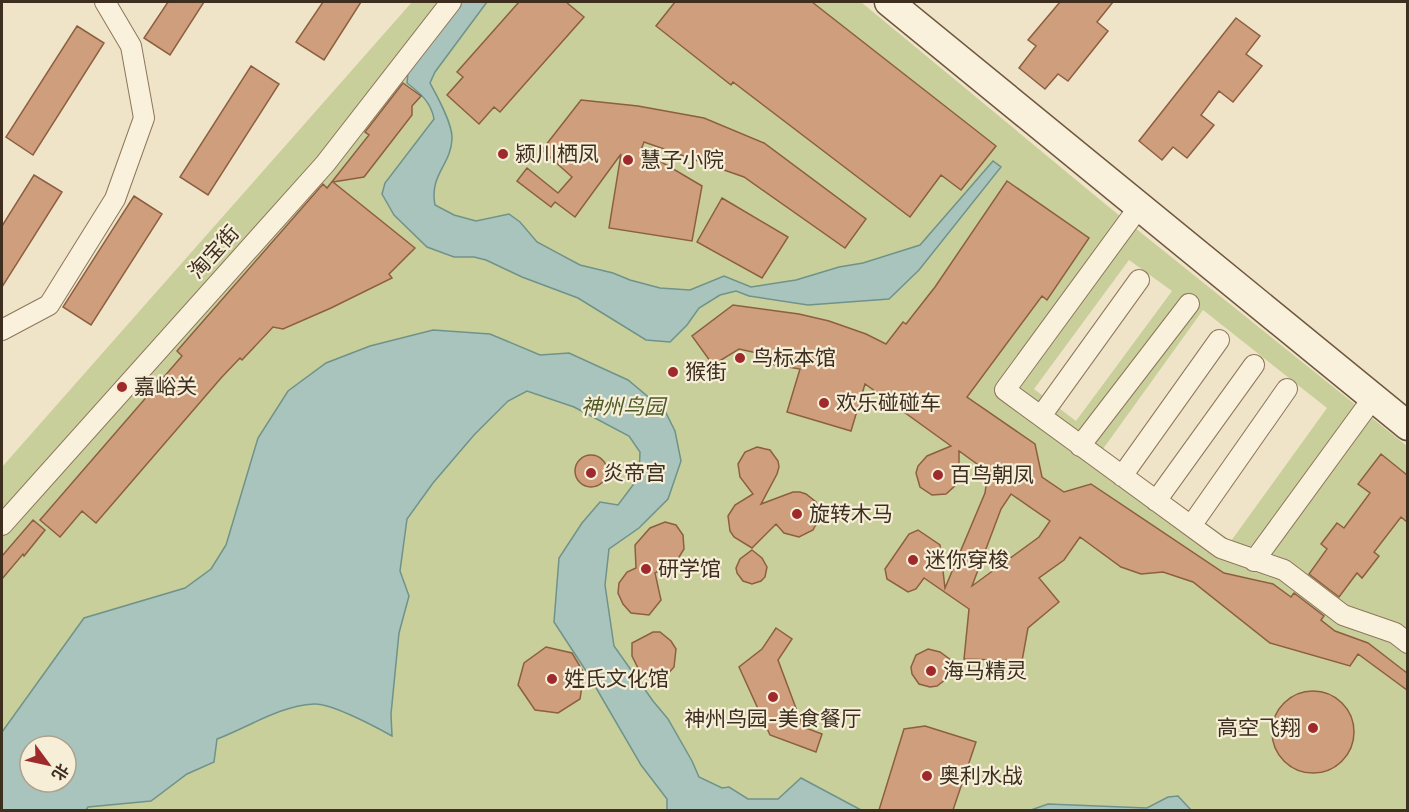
<svg xmlns="http://www.w3.org/2000/svg" width="1409" height="812" viewBox="0 0 1409 812" font-family="'Libre Baskerville','Noto Sans SC',serif">
<style>
.green{fill:#c9cf9b;fill-rule:evenodd}
.water{fill:#a9c4bc;stroke:#6f938a;stroke-width:1.5;fill-rule:evenodd}
.building{fill:#cf9f7d;stroke:#8d5f41;stroke-width:1.5;fill-rule:evenodd}
.lines{fill:none;stroke-linecap:round;stroke-linejoin:round}
.street-casing{stroke:#8d765c;stroke-width:22}
.secondary-casing{stroke:#6f573f;stroke-width:31}
.street{stroke:#faf1dc;stroke-width:20}
.secondary{stroke:#faf1dc;stroke-width:28}
.poi-dot{fill:#9e2a2b;stroke:#f7eed8;stroke-width:2}
.labels{text-anchor:middle;dominant-baseline:central;stroke-width:4.5;stroke-linejoin:round;paint-order:stroke}
.poi-label{font-size:21px;fill:#3d2e20;stroke:#f7eed8;text-anchor:start}
.street-label{font-size:21px;fill:#3d2e20;stroke:#f7eed8}
.park-label{font-size:21px;font-style:italic;fill:#4d5a26;stroke:#f7eed8}
</style>
<rect width="100%" height="100%" fill="#f0e4c8"/>
<!-- green -->
<path class="green" d="M412 2H861L1104 203 1407 446V810H2V467ZM1129 260 1172 291 1076 421 1034 389ZM1203 310 1327 408 1231 541 1103 449ZM30 746H66V782H30Z"/>
<!-- water -->
<path class="water" d="M459 2H487L435 72 430 83C437 96 453 124 452 139 451 165 429 175 435 205L454 215 476 221 509 214 520 222 537 242 580 265 613 273 630 280 660 288 690 290 724 276 751 287 796 280 839 267 863 263 920 245 993 161 1001 167 919 270 889 299 808 305 749 296 736 291 720 295 699 308 687 325 670 342 646 340 578 298 522 277 486 260 474 257H454L427 247 394 215 382 194 385 183 434 119C431 102 420 93 407 83L408 72Z
M433 330 490 334 540 355 569 353 628 380 665 411 675 431 681 461 668 499 639 528 609 549 605 585 614 646 653 701 668 719 692 761 699 777 722 788 729 787 748 799H778L801 778 861 810H667V799L641 765 588 674 554 622 559 558 582 523 600 502 618 505 639 477 640 452 629 436 574 407 527 391 508 401 474 435 433 483 407 519 400 571 409 596 399 633 391 714 392 736C376 727 331 703 314 704 279 706 249 727 217 739L214 762 187 774 151 801 88 807 86 810H2V732L84 618 185 588 211 569 226 545 258 438 288 391 326 363 370 346ZM30 746H66V782H30Z
M1178 796 1191 810H1031L1048 804 1147 808 1168 797Z"/>
<!-- building -->
<path class="building" d="M168 2H204L170 55 144 38Z
M323 2H361L324 60 296 42Z
M519 2H566L584 17 500 112 494 107 479 124 447 95 463 77 457 72Z
M675 2H812L996 146 961 190 941 175 910 217 733 82 731 85 656 26Z
M1060 2H1113L1097 22 1108 31 1068 81 1058 74 1045 89 1019 68 1036 46 1028 40Z
M1236 18 1260 36 1246 54 1262 66 1233 102 1219 91 1201 115 1214 125 1187 158 1173 147 1162 160 1139 141Z
M77 26 104 43 33 155 6 137Z
M251 66 279 84 208 195 180 177Z
M403 83 421 96 412 106V115L364 177 333 182 415 248 389 274 392 278 331 308 283 329 273 327 242 360 240 358 221 378 96 523 82 511 60 537 40 520 182 356 177 351 323 184 327 188 369 135 365 132Z
M581 100 638 106 704 118 764 143 866 219 845 248 744 177 644 142 641 150 702 186 692 241 609 228 621 154 575 217 555 202 551 207 517 181 527 168 558 193 572 177 542 150Z
M34 175 62 192 2 287V226Z
M1007 181 1089 238 1047 300 1042 296 967 397 1035 444 1042 477 1064 492 1091 484 1224 573 1273 584 1291 597 1294 593 1324 616 1321 620 1335 631 1368 643 1407 673V690L1358 654 1350 666 1270 643 1193 582 1163 572 1141 574 1121 567 1080 537 1064 560 1039 578 1059 602 1028 628 1022 661 964 659 969 609 924 578 916 589 908 592 887 579 885 569 909 534 918 530 940 545 945 588 985 493 988 472 959 451V477L957 484 946 494 932 495 920 487 916 473 918 466 927 456 951 446 865 384 851 431 787 412 800 369 765 363 757 353 739 349 713 365 692 336 733 305 799 314 829 321 866 334 886 344 903 322 906 324 935 287ZM1011 494 1050 521 1039 537 972 586 1001 509Z
M134 196 162 214 91 325 63 307Z
M722 198 788 237 762 278 697 242Z
M757 447 770 450 778 461 779 467 777 474 761 504 793 492H800L806 494 816 502 820 517 813 530 799 537 784 533 776 524 752 548 734 537 730 531 728 516 735 505 753 494 740 477 738 464 745 452Z
M1381 454 1407 475V522L1401 517 1374 552 1379 556 1362 578 1357 573 1339 597 1309 574 1327 549 1321 544 1337 523 1344 528 1370 493 1358 484Z
M575 471a16 16 0 1 1 32 0a16 16 0 1 1-32 0Z
M33 520 45 530 24 556 23 554 2 579V556Z
M665 522 676 525 683 535 684 549 676 562 655 573 661 600 649 615 631 613 623 604 618 593 619 583 627 572 636 568 635 545 650 528Z
M752 550 762 558 767 567 765 577 761 581 752 584 743 581 737 573 736 568 740 559Z
M776 628 792 639 778 660 803 727 822 734 816 752 770 735 739 667 762 649Z
M653 632H660L671 641 676 649 674 667 665 677 651 678 639 670 632 656V643Z
M546 647 572 653 584 673 580 699 558 713 535 710 518 685 524 663Z
M928 649 940 652 951 660 946 679 937 686 930 687 919 684 912 674 911 667 916 655Z
M1272 732a41 41 0 1 1 82 0a41 41 0 1 1-82 0Z
M925 726 976 742 953 810H879L904 729Z"/>
<g class="lines">
<defs>
<path id="street" d="M1139 207 1005 390 1221 548 1284 570 1343 615 1395 633 1408 643
M2 330 49 305 115 199 144 118 131 46 105 2
M1041 416 1139 280
M1080 446 1189 304
M1122 476 1219 340
M1156 501 1254 365
M2 525 325 164 451 2
M1191 526 1287 389
M1254 561 1373 398"/>
<path id="secondary" d="M889 2 1408 426"/>
</defs>
<!-- street casing -->
<use href="#street" class="street-casing"/>
<!-- secondary casing -->
<use href="#secondary" class="secondary-casing"/>
<!-- street -->
<use href="#street" class="street"/>
<!-- secondary -->
<use href="#secondary" class="secondary"/>
</g>
<!-- markers -->
<g class="poi-dot">
<circle cx="503" cy="154" r="6"/>
<circle cx="628" cy="160" r="6"/>
<circle cx="740" cy="358" r="6"/>
<circle cx="673" cy="372" r="6"/>
<circle cx="122" cy="387" r="6"/>
<circle cx="824" cy="403" r="6"/>
<circle cx="591" cy="473" r="6"/>
<circle cx="938" cy="475" r="6"/>
<circle cx="797" cy="514" r="6"/>
<circle cx="913" cy="560" r="6"/>
<circle cx="646" cy="569" r="6"/>
<circle cx="931" cy="671" r="6"/>
<circle cx="552" cy="679" r="6"/>
<circle cx="773" cy="697" r="6"/>
<circle cx="1313" cy="728" r="6"/>
<circle cx="927" cy="776" r="6"/>
</g>
<g class="labels">
<!-- poi labels -->
<g class="poi-label">
<text x="515" y="154">颍川栖凤</text>
<text x="640" y="160">慧子小院</text>
<text x="752" y="358">鸟标本馆</text>
<text x="685" y="372">猴街</text>
<text x="134" y="387">嘉峪关</text>
<text x="836" y="403">欢乐碰碰车</text>
<text x="603" y="473">炎帝宫</text>
<text x="950" y="475">百鸟朝凤</text>
<text x="809" y="514">旋转木马</text>
<text x="925" y="560">迷你穿梭</text>
<text x="658" y="569">研学馆</text>
<text x="943" y="671">海马精灵</text>
<text x="564" y="679">姓氏文化馆</text>
<text x="773" y="719" text-anchor="middle">神州鸟园-美食餐厅</text>
<text x="1301" y="728" text-anchor="end">高空飞翔</text>
<text x="939" y="776">奥利水战</text>
</g>
<!-- street labels -->
<g class="street-label">
<text transform="translate(214 252) rotate(-48)">淘宝街</text>
</g>
<!-- park labels -->
<g class="park-label">
<text x="623" y="407">神州鸟园</text>
</g>
</g>
<!-- border -->
<rect width="1409" height="812" fill="none" stroke="#3d2e20" stroke-width="6"/>
<!-- north arrow -->
<g transform="translate(48 764) rotate(123)"><circle r="28" fill="#f7eed8" stroke="#ada18e" stroke-width="1.5"/>
<path d="M0-4.5L10 22L0 15L-10 22Z" fill="#9e2a2b"/>
<text y="-9" font-size="16" font-weight="bold" text-anchor="middle" fill="#3d2e20">北</text>
</g>
</svg>
